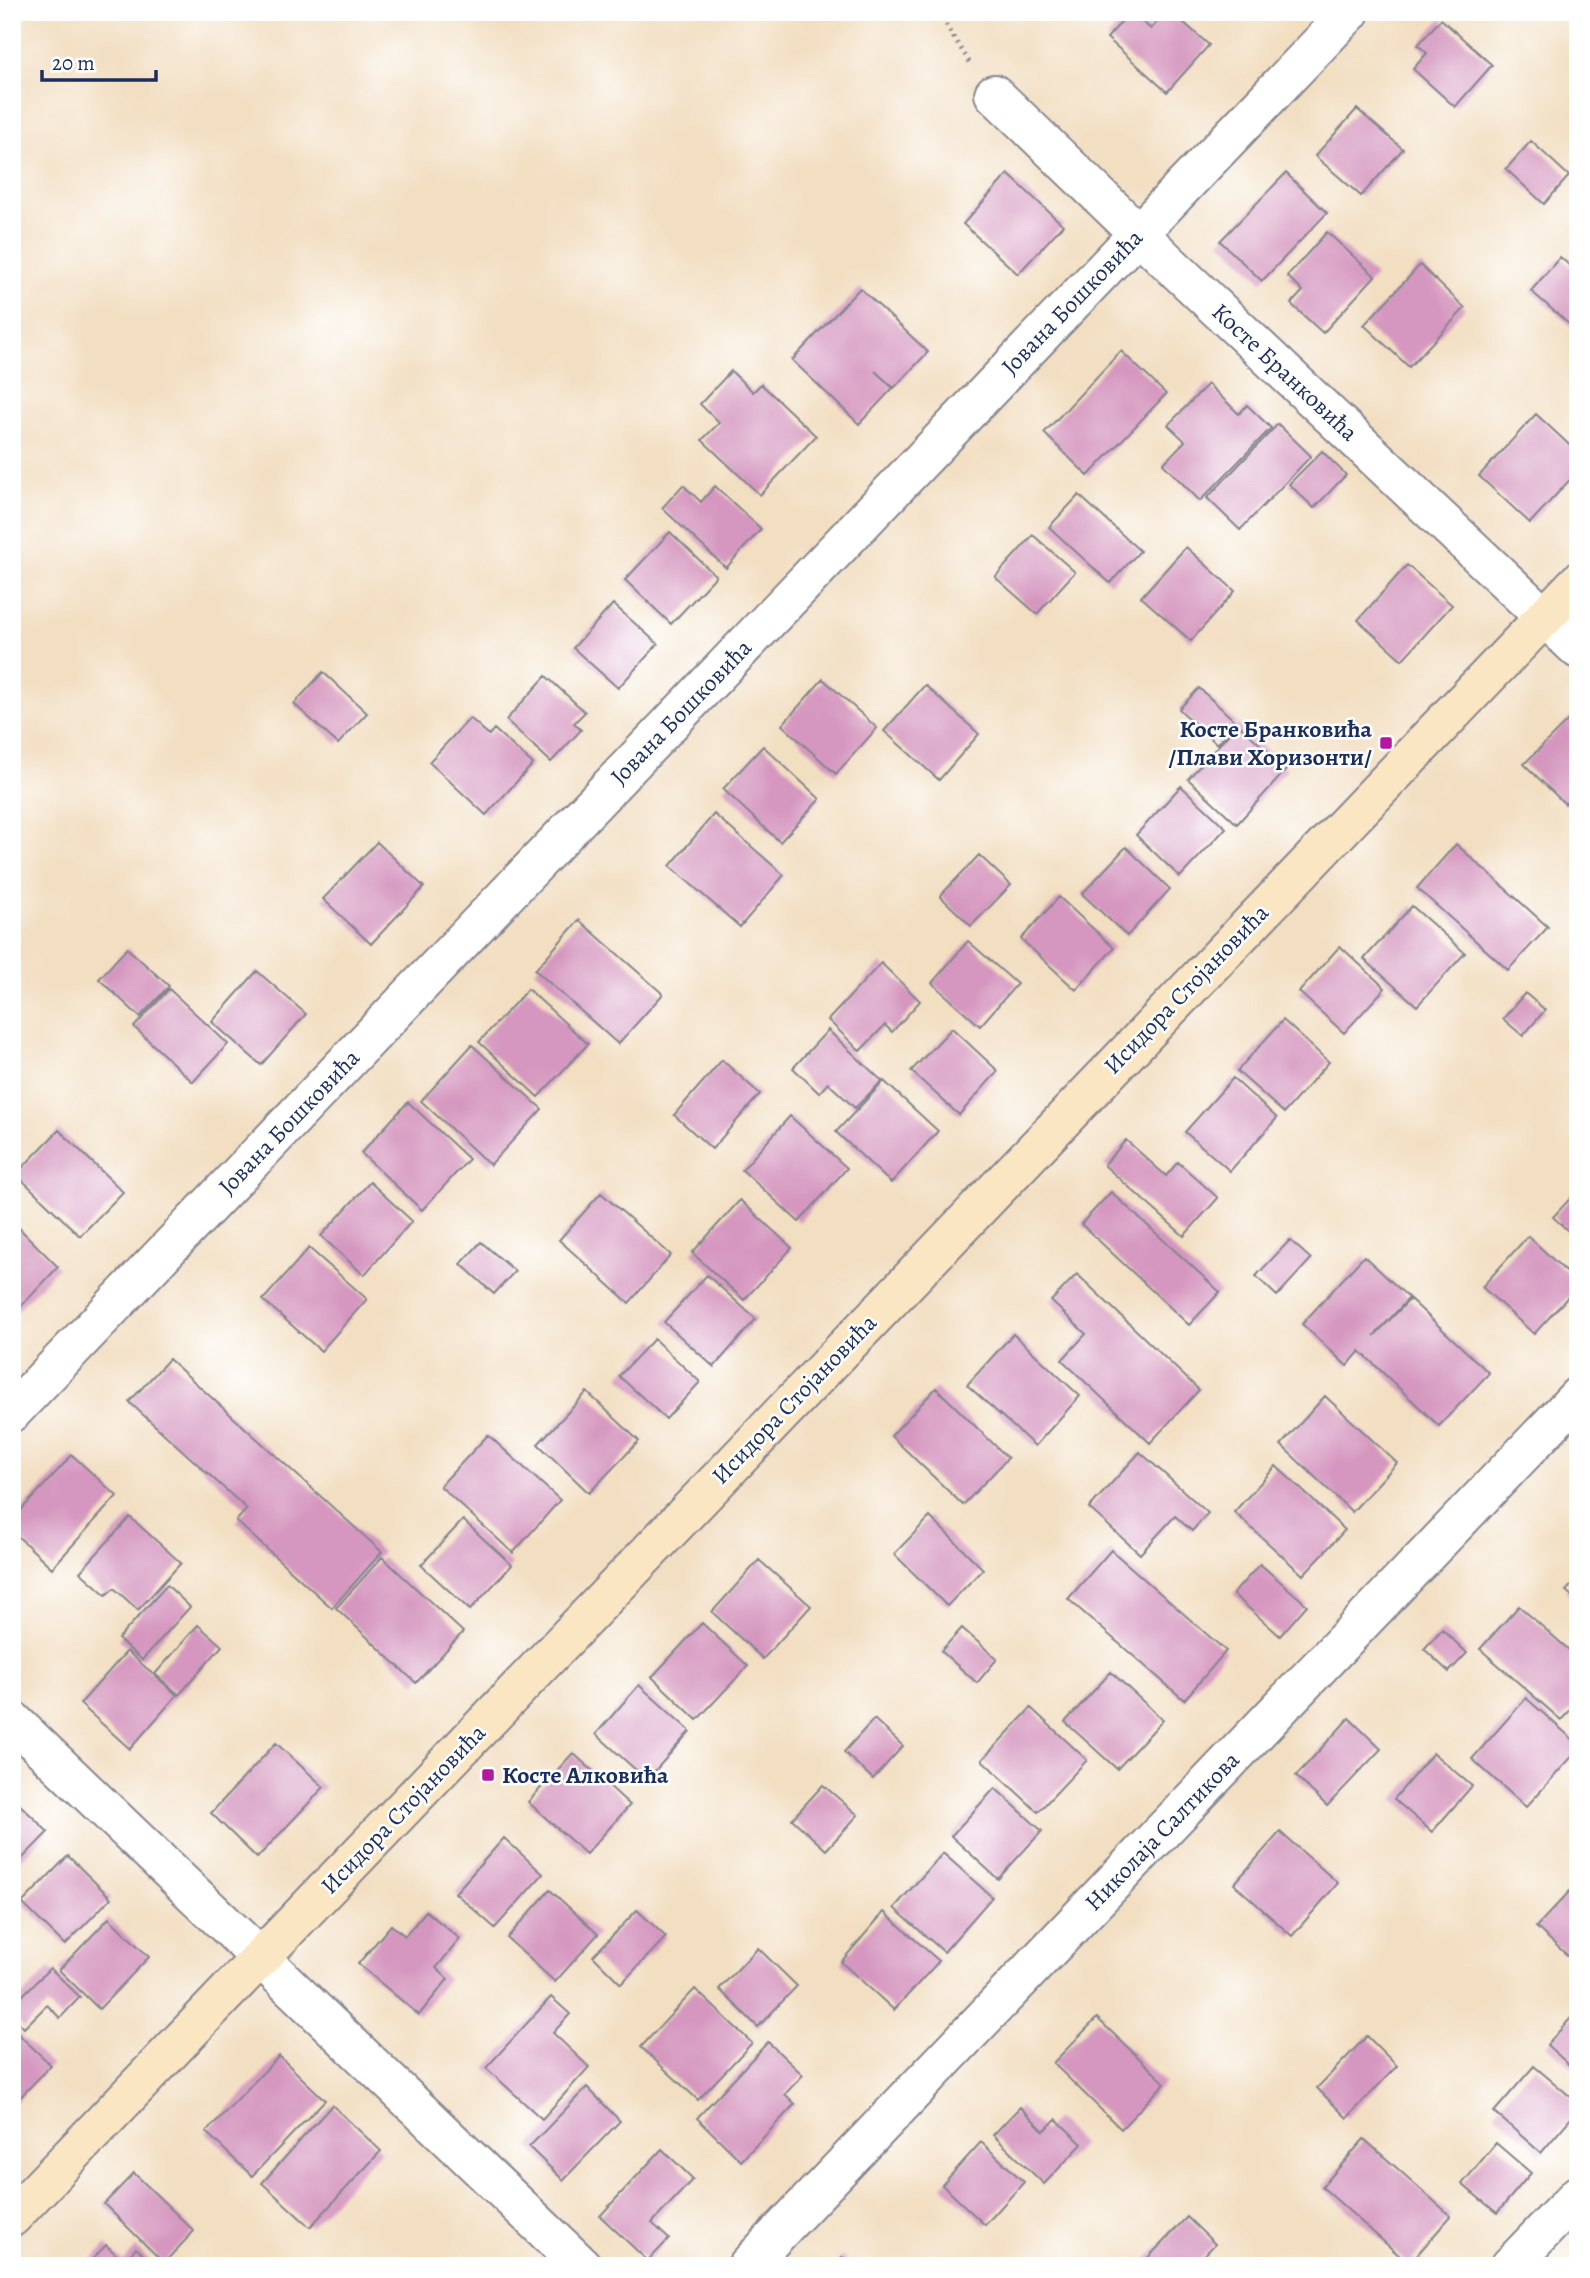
<svg xmlns="http://www.w3.org/2000/svg" width="1590" height="2278" viewBox="0 0 1590 2278" font-family="Alegreya,serif">
<style>
.building{fill:#d597bf}
.lines{fill:none;stroke-linecap:round;stroke-linejoin:round}
.street-casing{stroke:#868690;stroke-width:42}
.secondary-casing{stroke:#868690;stroke-width:42}
.path{stroke:#868690;stroke-width:4.5;stroke-dasharray:2 5;stroke-linecap:butt}
.street{stroke:#fff;stroke-width:38}
.secondary{stroke:#fbe6c4;stroke-width:38}
.poi-dot{fill:#b5179e;stroke:#fff;stroke-width:2.5}
.labels{text-anchor:middle;dominant-baseline:central;stroke-width:5;stroke-linejoin:round;paint-order:stroke}
.street-label{font-size:24px;fill:#1b2f5e;stroke:#fff}
.poi-label{font-size:24px;font-weight:bold;fill:#1b2f5e;stroke:#fff;text-anchor:end}
</style>
<rect width="100%" height="100%" fill="#fff"/>
<filter id="ink" filterUnits="userSpaceOnUse"><feTurbulence type="fractalNoise" baseFrequency=".0143" numOctaves="2"/><feDisplacementMap in="SourceGraphic" scale="14" xChannelSelector="R" yChannelSelector="G"/><feConvolveMatrix kernelMatrix="1 2 1 2 8 2 1 2 1" color-interpolation-filters="sRGB"/></filter>
<filter id="wash" filterUnits="userSpaceOnUse"><feTurbulence type="fractalNoise" baseFrequency=".00686" numOctaves="4" result="noise"/><feDisplacementMap in="SourceGraphic" scale="28" xChannelSelector="R" yChannelSelector="G"/><feGaussianBlur stdDeviation="1.57" result="paint"/><feColorMatrix in="noise" values="0 0 0 0 0 0 0 0 0 0 0 0 0 0 0 0 0 1.4 0 .05"/><feComposite in="paint" operator="in"/></filter>
<g filter="url(#wash)">
<rect width="100%" height="100%" fill="#f2dec1"/>
<g id="blocks">
<!-- building -->
<path class="building" d="M1130 12 1151 29 1166 12H1172L1209 45 1167 92 1107 38Z
M1441 19 1492 65 1455 107 1413 69 1427 53 1418 45Z
M1357 109 1403 149 1361 196 1315 156Z
M1531 141 1569 176 1544 204 1506 169Z
M1286 173 1327 213 1262 281 1220 241Z
M1008 174 1063 225 1018 274 963 224Z
M1327 232 1375 276 1323 333 1291 304 1303 291 1287 276Z
M1560 257 1578 273V332L1531 291Z
M1420 265 1465 308 1409 367 1364 325Z
M860 288 928 352 894 388 875 371 893 388 859 424 792 360Z
M1121 351 1166 394 1088 476 1044 433Z
M731 371 753 392 761 384 816 436 760 495 702 440 719 423 700 404Z
M1208 384 1239 414 1247 405 1271 428 1200 501 1163 464 1185 441 1168 425Z
M1536 414 1578 453V471L1530 523 1479 476Z
M1278 424 1311 456 1240 530 1207 498Z
M1322 451 1346 475 1314 508 1289 484Z
M683 485 701 502 715 486 761 529 726 568 662 508Z
M1079 495 1140 551 1110 583 1049 527Z
M670 532 716 576 671 624 625 580Z
M1033 535 1075 572 1037 614 995 577Z
M1186 547 1235 591 1191 641 1141 597Z
M1407 565 1452 605 1402 660 1358 620Z
M613 604 658 644 618 688 573 648Z
M323 672 367 713 338 744 294 704Z
M546 676 585 712 574 723 581 730 551 762 506 720Z
M823 679 877 728 836 774 782 725Z
M925 685 979 734 939 780 884 731Z
M1199 688 1237 723 1217 744 1179 709Z
M1571 717 1578 723V791L1565 804 1524 764Z
M470 718 489 735 494 729 533 764 486 815 429 762Z
M1238 724 1287 769 1237 824 1188 779Z
M763 746 820 799 780 842 723 789Z
M1181 786 1226 828 1180 877 1136 835Z
M714 814 784 875 740 927 670 866Z
M377 842 424 887 371 944 323 899Z
M1456 844 1548 927 1508 970 1417 888Z
M1126 847 1170 889 1127 936 1082 894Z
M979 855 1011 885 971 926 940 896Z
M1059 897 1114 948 1076 990 1021 939Z
M1412 906 1465 953 1417 1006 1364 959Z
M579 920 663 994 618 1044 535 970Z
M968 941 1017 984 980 1026 932 983Z
M1340 946 1385 988 1344 1033 1299 992Z
M127 948 169 986 140 1017 99 979Z
M881 963 920 1001 892 1032 885 1025 860 1051 828 1020Z
M257 971 306 1014 261 1065 212 1022Z
M169 989 228 1044 193 1082 134 1027Z
M528 989 588 1044 538 1097 479 1042Z
M1525 993 1545 1010 1523 1036 1503 1019Z
M1283 1020 1329 1062 1284 1113 1237 1071Z
M952 1028 998 1071 959 1115 911 1071Z
M828 1030 882 1081 855 1108 828 1083 819 1093 793 1068Z
M472 1045 542 1109 490 1165 421 1101Z
M722 1060 760 1094 712 1149 674 1115Z
M1233 1078 1277 1118 1230 1171 1185 1132Z
M884 1081 938 1131 891 1183 836 1132Z
M408 1102 469 1159 422 1210 361 1153Z
M790 1116 847 1168 799 1222 742 1170Z
M59 1130 123 1192 80 1236 16 1174Z
M1126 1140 1166 1176 1178 1162 1218 1198 1184 1236 1104 1165Z
M370 1182 412 1221 364 1275 321 1236Z
M1578 1190V1240L1553 1217Z
M1111 1192 1220 1292 1189 1325 1081 1224Z
M601 1193 671 1255 629 1303 559 1240Z
M740 1200 792 1248 744 1300 692 1253Z
M12 1221 58 1267 16 1312 12 1309Z
M1528 1236 1578 1283V1286L1534 1334 1482 1287Z
M1290 1240 1311 1259 1277 1296 1256 1276Z
M481 1242 515 1271 494 1294 461 1264Z
M309 1248 367 1299 321 1351 263 1300Z
M1364 1256 1409 1298 1374 1336 1410 1299 1489 1373 1439 1426 1360 1351 1347 1366 1302 1324Z
M1077 1274 1199 1390 1150 1443 1062 1360 1086 1334 1051 1301Z
M707 1275 756 1319 714 1367 664 1322Z
M1013 1334 1080 1396 1035 1446 967 1385Z
M654 1339 700 1382 666 1419 619 1376Z
M169 1359 382 1552 332 1608 236 1521 247 1509 129 1402Z
M936 1388 1008 1458 963 1505 891 1436Z
M587 1392 639 1441 589 1493 538 1444Z
M1325 1396 1397 1463 1352 1512 1281 1445Z
M488 1435 560 1500 513 1553 440 1486Z
M1140 1452 1208 1513 1192 1531 1175 1516 1140 1554 1089 1508Z
M72 1455 117 1496 52 1568 12 1531V1520Z
M1276 1466 1345 1530 1303 1575 1234 1512Z
M130 1517 181 1563 138 1610 114 1588 106 1595 80 1572Z
M930 1517 983 1569 947 1606 894 1554Z
M463 1520 512 1565 470 1610 421 1565Z
M1111 1550 1226 1651 1184 1700 1068 1599Z
M382 1557 463 1632 416 1683 336 1608Z
M759 1560 811 1606 763 1659 712 1612Z
M1260 1564 1307 1605 1280 1636 1233 1594Z
M1578 1578V1601L1566 1591Z
M167 1585 190 1607 142 1660 118 1639Z
M1519 1606 1578 1658V1702L1561 1720 1480 1649Z
M702 1623 748 1666 697 1720 652 1677Z
M198 1625 222 1646 179 1695 155 1674Z
M962 1628 997 1659 977 1683 941 1651Z
M1442 1629 1467 1653 1449 1672 1424 1649Z
M127 1651 177 1695 130 1749 80 1704Z
M1111 1672 1163 1720 1117 1769 1065 1722Z
M639 1685 690 1731 647 1780 596 1734Z
M1526 1698 1578 1744V1750L1526 1807 1472 1759Z
M1031 1708 1087 1760 1038 1812 982 1760Z
M1349 1718 1381 1749 1327 1806 1296 1776Z
M874 1719 903 1746 873 1779 844 1752Z
M276 1743 324 1787 257 1858 211 1813Z
M573 1753 630 1805 586 1854 528 1802Z
M1433 1753 1472 1786 1432 1832 1394 1799Z
M823 1785 858 1815 826 1850 792 1819Z
M995 1788 1042 1831 998 1879 951 1836Z
M12 1797 48 1832 12 1869Z
M1280 1832 1338 1883 1292 1936 1234 1884Z
M504 1838 543 1874 495 1928 455 1893Z
M943 1853 992 1897 944 1952 894 1908Z
M68 1856 111 1898 65 1945 22 1903Z
M550 1890 598 1934 555 1982 507 1938Z
M1570 1891 1578 1898V1965L1536 1927Z
M637 1910 666 1937 621 1984 593 1956Z
M426 1911 460 1939 436 1968 448 1979 419 2015 358 1964 391 1925 405 1936Z
M884 1912 939 1961 894 2010 841 1962Z
M109 1918 149 1957 99 2009 59 1970Z
M758 1948 797 1986 758 2027 719 1989Z
M50 1968 80 1997 60 2018 47 2005 24 2028 12 2016V2006Z
M695 1989 752 2043 698 2100 641 2047Z
M551 1997 570 2014 553 2033 589 2067 542 2119 486 2068Z
M1578 2010V2073L1547 2045Z
M1097 2018 1165 2083 1121 2129 1053 2063Z
M12 2028 51 2065 14 2104 12 2102Z
M1367 2036 1397 2066 1347 2118 1317 2088Z
M768 2042 803 2075 785 2094 795 2104 741 2161 697 2118Z
M279 2056 325 2100 252 2176 206 2132Z
M1534 2066 1578 2103V2110L1541 2153 1494 2112Z
M587 2087 620 2121 563 2180 529 2147Z
M332 2105 381 2151 310 2227 262 2183Z
M1020 2107 1044 2131 1056 2119 1082 2144 1044 2184 993 2135Z
M1364 2139 1451 2216 1409 2264 1322 2187Z
M981 2142 1024 2182 985 2225 942 2185Z
M1496 2143 1531 2173 1497 2213 1462 2184Z
M662 2149 693 2179 652 2223 669 2239 648 2261 600 2216Z
M134 2173 194 2231 164 2263 104 2204Z
M1187 2217 1215 2244 1194 2266H1140Z
M106 2245 124 2262 136 2248 155 2266H86Z
M842 2257 852 2266H834Z"/>
</g>
</g>
<g filter="url(#ink)">
<use href="#blocks" fill-opacity="0" stroke="#868690" stroke-width="2"/>
<g class="lines">
<defs>
<path id="street" d="M994 94 1170 264 1578 649
M12 1412 1350 12
M12 1720 582 2266
M747 2266 1578 1396
M1510 2266 1578 2195"/>
<path id="secondary" d="M12 2217 1578 582"/>
</defs>
<!-- street casing -->
<use href="#street" class="street-casing"/>
<!-- secondary casing -->
<use href="#secondary" class="secondary-casing"/>
<!-- path -->
<path class="path" d="M940 12 950 32 972 66"/>
<!-- street -->
<use href="#street" class="street"/>
<!-- secondary -->
<use href="#secondary" class="secondary"/>
</g>
</g>
<!-- markers -->
<g class="poi-dot">
<rect x="1379" y="736" width="14" height="14" rx="3.5"/>
<rect x="481" y="1768" width="14" height="14" rx="3.5"/>
</g>
<g class="labels">
<!-- street labels -->
<g class="street-label">
<text transform="translate(1072 302) rotate(-46)">Јована Бошковића</text>
<text transform="translate(1285 372) rotate(43)">Косте Бранковића</text>
<text transform="translate(681 712) rotate(-46)">Јована Бошковића</text>
<text transform="translate(1186 989) rotate(-46)">Исидора Стојановића</text>
<text transform="translate(289 1122) rotate(-46)">Јована Бошковића</text>
<text transform="translate(794 1399) rotate(-46)">Исидора Стојановића</text>
<text transform="translate(403 1809) rotate(-46)">Исидора Стојановића</text>
<text transform="translate(1162 1831) rotate(-46)">Николаја Салтикова</text>
</g>
<!-- poi labels -->
<g class="poi-label">
<text x="1372" y="729">Косте Бранковића<tspan x="1372" dy="28">/Плави Хоризонти/</tspan></text>
<text x="502" y="1775" text-anchor="start">Косте Алковића</text>
</g>
</g>
<!-- margin -->
<rect width="1590" height="2278" fill="none" stroke="#fff" stroke-width="42"/>
<!-- scale -->
<path d="M42 70v10h114v-10" fill="none" stroke="#1b2f5e" stroke-width="3.5"/>
<text x="52" y="70" font-size="21" fill="#1b2f5e" stroke="#ffffff" stroke-width="5" paint-order="stroke">20 m</text>
</svg>
